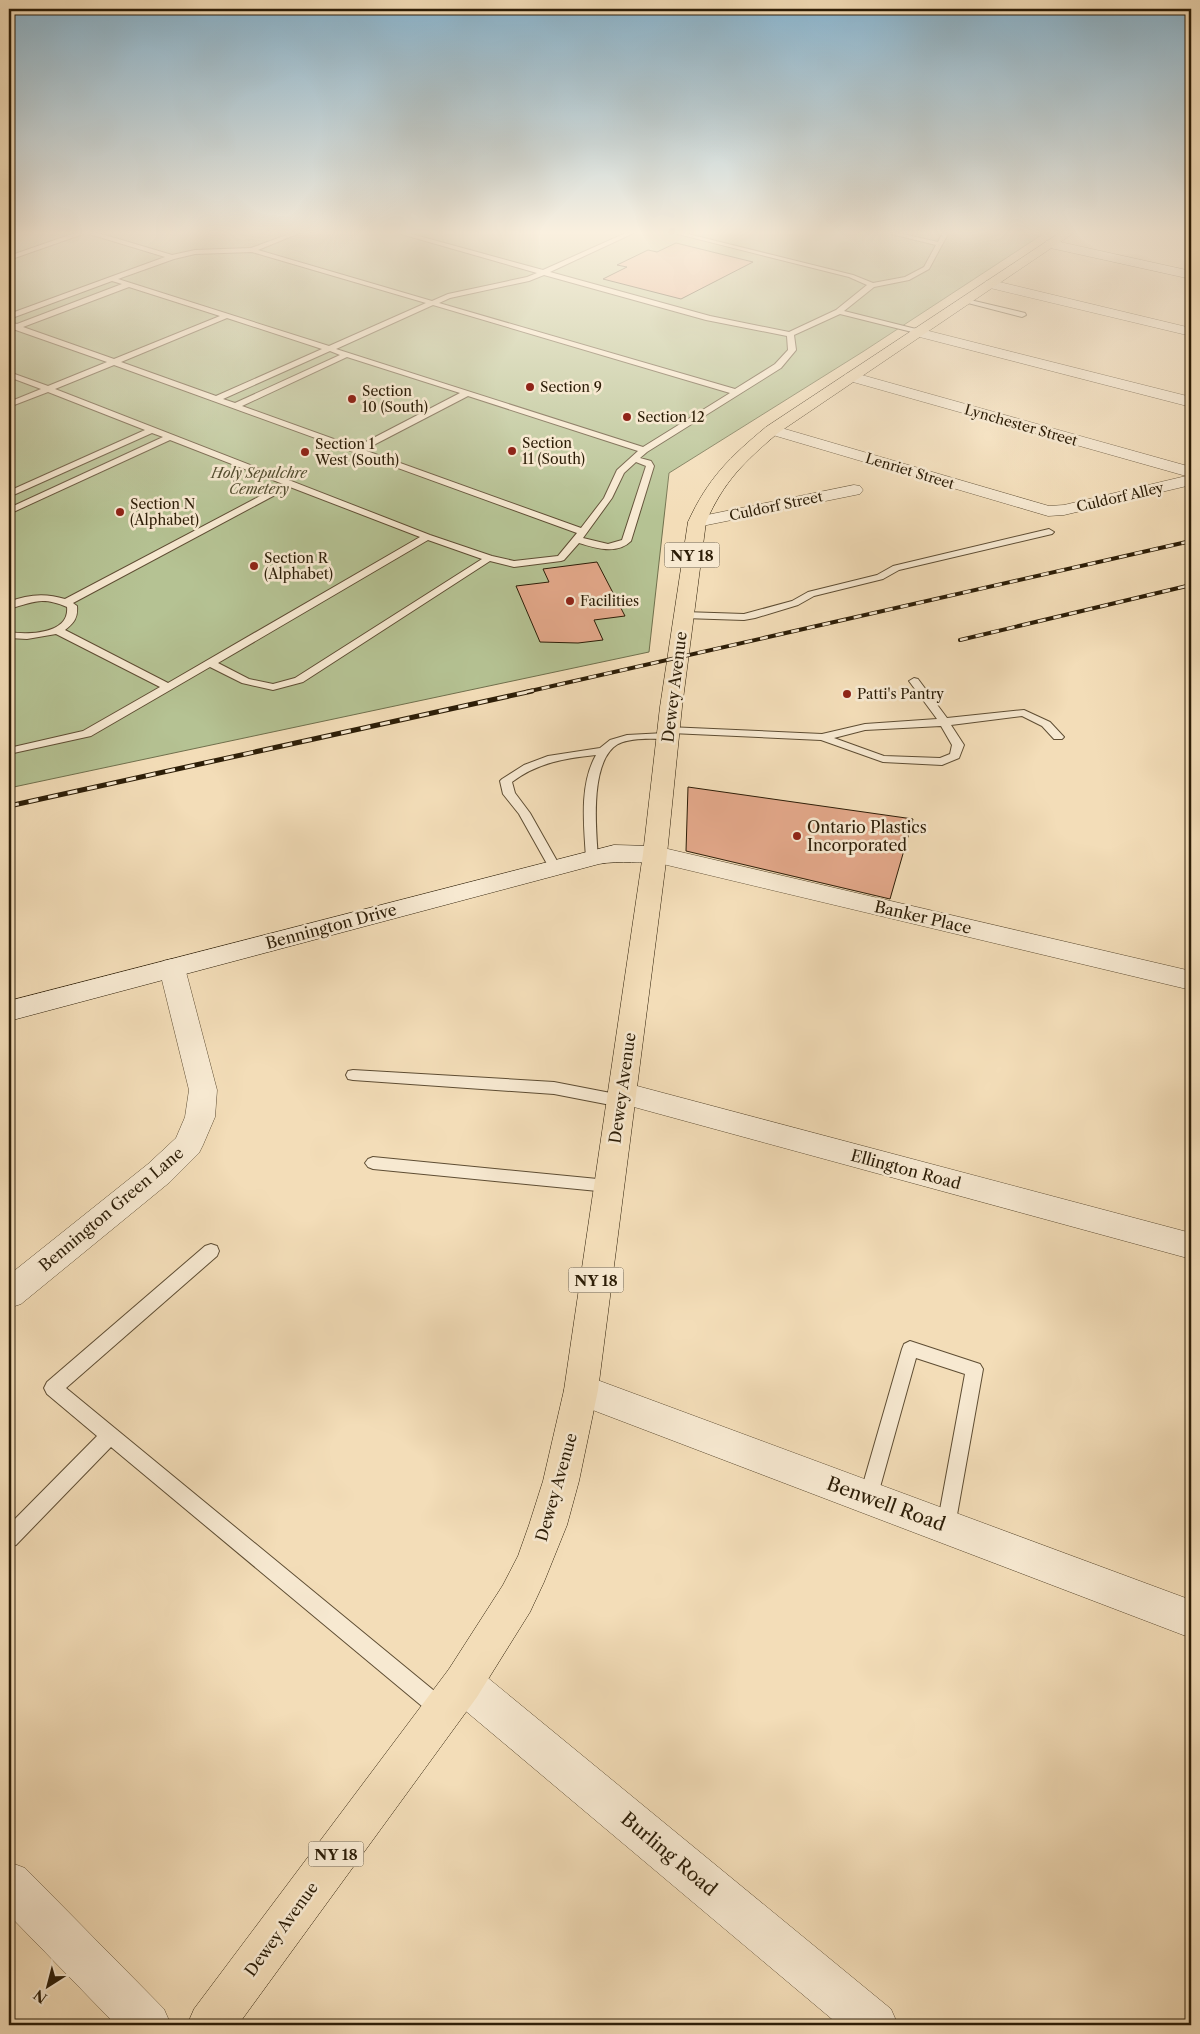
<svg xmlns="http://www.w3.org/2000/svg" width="1200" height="2034" viewBox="0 0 1200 2034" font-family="'Libre Caslon Text',serif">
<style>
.green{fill:#b5c293;stroke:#70704d}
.building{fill:#e3a88a;stroke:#2c1d07}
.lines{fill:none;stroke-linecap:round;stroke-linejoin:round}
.lane-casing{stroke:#5e4d33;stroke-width:2}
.street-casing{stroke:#5e4d33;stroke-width:1}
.secondary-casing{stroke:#2c1d07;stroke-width:1}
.primary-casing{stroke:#2c1d07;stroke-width:1}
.lane{fill:#f7e9d1;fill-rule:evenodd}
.street{fill:#f7e9d1;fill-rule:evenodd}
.secondary{fill:#f7e9d1;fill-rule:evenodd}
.primary{fill:#f3ddb8;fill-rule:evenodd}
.rail-far1-casing{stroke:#2c1d07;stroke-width:4}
.rail-casing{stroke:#2c1d07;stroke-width:5}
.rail-far1{stroke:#f7e9d1;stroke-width:2.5;stroke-dasharray:8;stroke-linecap:butt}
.rail{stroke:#f7e9d1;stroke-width:3;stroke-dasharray:10;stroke-linecap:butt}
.poi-dot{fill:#8f2418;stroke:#f7e9d1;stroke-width:2}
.labels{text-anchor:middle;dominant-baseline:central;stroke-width:5;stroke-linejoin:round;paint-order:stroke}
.far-poi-label{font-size:14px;fill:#2c1d07;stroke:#f7e9d1;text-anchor:start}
.far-street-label{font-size:14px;fill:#2c1d07;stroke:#f7e9d1}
.far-park-label{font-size:14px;font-style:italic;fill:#554f31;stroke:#f7e9d1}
.shield{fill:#f7e9d1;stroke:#695a44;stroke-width:1}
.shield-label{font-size:15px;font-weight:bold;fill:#2c1d07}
.street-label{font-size:16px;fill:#2c1d07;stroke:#f7e9d1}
.poi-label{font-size:16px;fill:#2c1d07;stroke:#f7e9d1;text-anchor:start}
.near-street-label{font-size:19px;fill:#2c1d07;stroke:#f7e9d1}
</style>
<rect width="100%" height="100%" fill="#f3ddb8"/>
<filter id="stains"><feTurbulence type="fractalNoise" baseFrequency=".004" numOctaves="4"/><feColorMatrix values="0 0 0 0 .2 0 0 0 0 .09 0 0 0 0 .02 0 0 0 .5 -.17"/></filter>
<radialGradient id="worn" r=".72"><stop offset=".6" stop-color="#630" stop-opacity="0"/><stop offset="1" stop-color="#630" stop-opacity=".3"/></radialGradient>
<!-- green -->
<path class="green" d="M9 232H1046L864 351 669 473 649 652 9 788Z"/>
<!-- building -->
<path class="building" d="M676 243 753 262 681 299 603 279 627 267 617 265 648 250 657 252Z
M597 562 625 616 594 620 603 640 578 643 540 642 516 586 549 582 543 569Z
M688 787 913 819 890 899 686 851Z"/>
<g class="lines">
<defs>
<path id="lane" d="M78 232H95L172 255 195 250 251 248 294 232H302L258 250 432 301 448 294 527 277 537 273 394 232H404L543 270 628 232H636L550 272 710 316 789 332 836 310 867 285 849 277 670 232H680L853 275 873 283 905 277 924 267 936 245 883 232H894L938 242 943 232H949L929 269 909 280 874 287 844 311 920 330V334L840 314 794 335 796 350 781 368 647 452 640 458 651 461 654 466 631 541C617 555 595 548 579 543L564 560 561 561 514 567 490 561 303 682 273 690 242 683 210 667 91 736 9 754V748L83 731 160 687 56 634 27 639 9 638V632C28 635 70 634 67 607 42 596 33 602 9 609V602C28 594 46 593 65 599L283 484 170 440 9 514V508L163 437 152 433 9 497V491L145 430 48 392 9 407V402L41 389 9 377V372L48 386 107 362 13 329 9 326V322L17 324 122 284 112 281 12 318H9V314L165 257 86 233 9 260V256ZM252 252 426 303 329 346 118 279 174 259 195 254ZM544 275 706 320 787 336 788 350 775 364 735 389 439 303 450 298 529 281ZM129 287 220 316 114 359 23 327ZM433 305 730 393 643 447 336 349ZM227 318 322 349 216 396 121 362ZM330 351 340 355 235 403 223 399ZM347 357 460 393 356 447 242 406ZM114 365 577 533 558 556 514 561 492 556 430 535 55 389ZM468 396 638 451 617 470 604 498 581 528 364 450ZM636 462 646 466 622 540 608 544 583 538 612 498 624 473ZM290 487 420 537 168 683 65 630C74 623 78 618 77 606L73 603ZM428 540 482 559 295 678 273 684 249 679 218 663Z
M966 299 1025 313 1026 315 1022 317 964 302V300Z
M1049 529 1054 532 1052 534 899 570 883 579 814 596 798 605 755 618 744 620 684 618 679 615 684 612 744 614 792 601 808 592 877 575 893 566Z
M914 678 918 679 947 718 1024 710 1050 722 1064 737 1062 739H1054L1042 726 1022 716 951 725 964 745 959 758 942 765 883 762 821 740 671 733 674 736 668 739C653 739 632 737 618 744 589 761 596 830 598 858L596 861 592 862 586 858C584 825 579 785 596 755 565 758 537 763 512 782L515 793 530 813 561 868 555 872 551 871 519 814 503 794 500 781 502 779 524 765 548 756 600 748 610 740 627 735 665 733 662 730 668 727 822 734 865 724 937 719 909 681ZM941 726 952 745 950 754 940 758 884 756 834 738 865 730Z
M353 1070 554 1082 621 1095 626 1097 628 1101 626 1105 621 1107 554 1094 353 1080 348 1079 346 1075 348 1071Z
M373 1157 608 1180 613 1182 616 1186 613 1190 608 1192 373 1169 368 1167 365 1163 368 1159Z
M211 1244 217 1246 219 1251 217 1256 66 1388 449 1703 452 1710 449 1717 442 1720 435 1717 111 1447 16 1545 9 1547V1525L97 1436 47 1394 44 1388 47 1382 205 1246Z
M910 1341 980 1364 983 1369 955 1526 953 1532 946 1535 939 1532 937 1526 965 1374 916 1358 877 1498 874 1504 868 1507 862 1504 859 1498 902 1349 904 1344Z"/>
<path id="street" d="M1051 240 1191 271V279L1046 247 1045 244 1046 241Z
M991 280 1191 328V336L986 287 984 284 986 281Z
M917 328 1191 397V407L912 335 910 332 912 329Z
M851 372 1191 467V485L1064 515 1048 516 766 433 764 430 766 427H778L1049 506 1064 505 1186 476 846 380 843 377 846 374Z
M854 485 860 486 863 490 860 494 697 527 691 526 688 522 691 518 697 517Z
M655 846 1191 971V990L646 860 643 854 646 848Z
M172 959 181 961 185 968 217 1090 215 1117 203 1145 199 1153 170 1182 21 1304 9 1308V1275L148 1164 176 1138 185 1117 189 1090 159 968 163 961Z
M622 1082 1191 1233V1259L612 1101 608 1093 612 1085Z
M581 1374 1191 1600V1638L569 1401 564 1390 569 1379Z
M463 1663 477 1669 891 2009 898 2025H839L449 1697 443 1683 449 1669Z
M9 1862 25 1868 164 2009 171 2025H116L9 1915Z"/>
<path id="secondary" d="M614 845 655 846 664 848 667 854 664 860C643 865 620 860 599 864L9 1021V1001Z"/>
<path id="primary" d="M1061 232H1075L778 433C744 462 724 481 706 522L682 707 667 854 598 1390 579 1481 567 1525 544 1582 530 1612 477 1697 238 2025H187L194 2009 449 1669 503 1585 518 1556 529 1525 543 1481 564 1390 643 854 660 707 688 522C708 478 730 457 766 427Z"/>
</defs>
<!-- lane casing -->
<use href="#lane" class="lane-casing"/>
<!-- street casing -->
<use href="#street" class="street-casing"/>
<!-- secondary casing -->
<use href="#secondary" class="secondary-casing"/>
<!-- primary casing -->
<use href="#primary" class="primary-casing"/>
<!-- lane -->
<use href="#lane" class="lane"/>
<!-- street -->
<use href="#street" class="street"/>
<!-- secondary -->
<use href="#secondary" class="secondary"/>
<!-- primary -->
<use href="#primary" class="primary"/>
<defs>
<path id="rail-far1" d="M960 640 1191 585
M526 692 1191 541"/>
<path id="rail" d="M9 806 532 691"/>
</defs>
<!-- rail-far1 casing -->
<use href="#rail-far1" class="rail-far1-casing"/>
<!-- rail casing -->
<use href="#rail" class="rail-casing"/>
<!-- rail-far1 -->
<use href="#rail-far1" class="rail-far1"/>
<!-- rail -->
<use href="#rail" class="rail"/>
</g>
<!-- sky -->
<linearGradient id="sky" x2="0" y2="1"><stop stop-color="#89b7d3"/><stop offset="0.45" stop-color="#faf0df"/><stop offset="1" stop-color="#faf0df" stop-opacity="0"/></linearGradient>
<rect width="1200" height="517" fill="url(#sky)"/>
<!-- markers -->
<g class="poi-dot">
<circle cx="530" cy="387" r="5"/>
<circle cx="352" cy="399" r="5"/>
<circle cx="627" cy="417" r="5"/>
<circle cx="512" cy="451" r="5"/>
<circle cx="305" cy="452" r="5"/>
<circle cx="120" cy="512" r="5"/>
<circle cx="254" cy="566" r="5"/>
<circle cx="570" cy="601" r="5"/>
<circle cx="847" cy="694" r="5"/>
<circle cx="797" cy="836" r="5"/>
</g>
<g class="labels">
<!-- far-poi labels -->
<g class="far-poi-label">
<text x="540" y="387">Section 9</text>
<text x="362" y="391">Section<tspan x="362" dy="16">10 (South)</tspan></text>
<text x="637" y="417">Section 12</text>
<text x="522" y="443">Section<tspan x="522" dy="16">11 (South)</tspan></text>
<text x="315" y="444">Section 1<tspan x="315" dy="16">West (South)</tspan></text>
<text x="130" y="504">Section N<tspan x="130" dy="16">(Alphabet)</tspan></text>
<text x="264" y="558">Section R<tspan x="264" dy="16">(Alphabet)</tspan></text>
<text x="580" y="601">Facilities</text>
<text x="857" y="694">Patti's Pantry</text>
</g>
<!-- far-street labels -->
<g class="far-street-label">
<text transform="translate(1021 425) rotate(16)">Lynchester Street</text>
<text transform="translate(910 471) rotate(17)">Lenriet Street</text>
<text transform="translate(1120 497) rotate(-13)">Culdorf Alley</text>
<text transform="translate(776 506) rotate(-12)">Culdorf Street</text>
</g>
<!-- far-park labels -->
<g class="far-park-label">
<text x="259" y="473">Holy Sepulchre<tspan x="259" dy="16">Cemetery</tspan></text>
</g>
<!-- shield labels -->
<g class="shield">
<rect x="664.5" y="542.5" width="55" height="25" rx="4"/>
<rect x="568.5" y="1267.5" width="55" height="25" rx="4"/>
<rect x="308.5" y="1841.5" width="55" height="25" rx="4"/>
</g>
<g class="shield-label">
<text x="692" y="555">NY 18</text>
<text x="596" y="1280">NY 18</text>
<text x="336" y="1854">NY 18</text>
</g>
<!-- street labels -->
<g class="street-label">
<text transform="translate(674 687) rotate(-83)">Dewey Avenue</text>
<text transform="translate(923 917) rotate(13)">Banker Place</text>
<text transform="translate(331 926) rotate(-15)">Bennington Drive</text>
<text transform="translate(622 1088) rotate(-82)">Dewey Avenue</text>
<text transform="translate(906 1169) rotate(15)">Ellington Road</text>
<text transform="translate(111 1209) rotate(-40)">Bennington Green Lane</text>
<text transform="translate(556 1487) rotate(-74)">Dewey Avenue</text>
<text transform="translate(281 1929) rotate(-54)">Dewey Avenue</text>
</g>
<!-- poi labels -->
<g class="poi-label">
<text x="807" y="827">Ontario Plastics<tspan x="807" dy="18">Incorporated</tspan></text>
</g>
<!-- near-street labels -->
<g class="near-street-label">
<text transform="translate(886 1504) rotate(20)">Benwell Road</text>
<text transform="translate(669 1854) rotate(40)">Burling Road</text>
</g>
</g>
<!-- margin -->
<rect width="1200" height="2034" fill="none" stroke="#f3ddb8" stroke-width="30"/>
<rect x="10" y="10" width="1180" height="2014" fill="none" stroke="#2c1d07" stroke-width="2.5"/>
<rect x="15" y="15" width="1170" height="2004" fill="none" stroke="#2c1d07"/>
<!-- north arrow -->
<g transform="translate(48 1986) rotate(216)" stroke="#f7e9d1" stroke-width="4" paint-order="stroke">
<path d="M0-4L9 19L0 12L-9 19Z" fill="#2c1d07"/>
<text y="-8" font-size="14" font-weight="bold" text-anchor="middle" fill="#2c1d07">N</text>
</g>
<rect width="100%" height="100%" filter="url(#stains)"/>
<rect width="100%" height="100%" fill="url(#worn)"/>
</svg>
